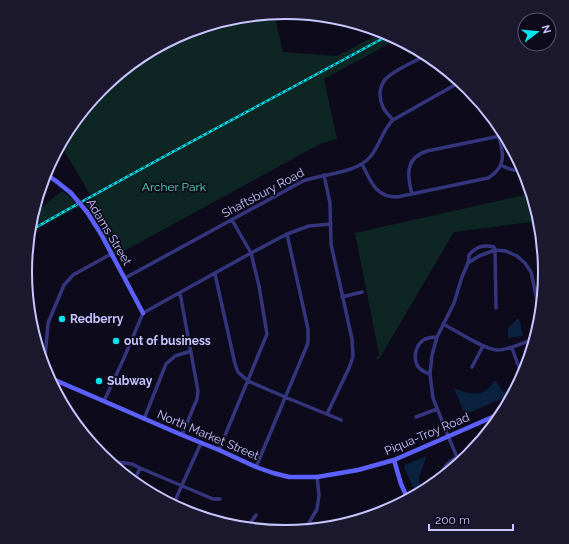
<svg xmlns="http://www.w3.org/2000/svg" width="569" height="544" viewBox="0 0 569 544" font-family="Raleway,sans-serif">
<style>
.green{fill:#0d2624}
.water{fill:#0a2140}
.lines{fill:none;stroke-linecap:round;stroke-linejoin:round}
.street{stroke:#34357c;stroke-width:3.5}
.secondary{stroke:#5c60ff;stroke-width:4.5}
.rail-casing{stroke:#00e4f0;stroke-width:2.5}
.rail{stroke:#0d0a1c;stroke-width:1;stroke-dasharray:3;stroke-linecap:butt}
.secondary-bridge{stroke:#5c60ff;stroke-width:4.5}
.poi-dot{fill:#00e4f0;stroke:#0d0a1c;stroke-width:1.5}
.labels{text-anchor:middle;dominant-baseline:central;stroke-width:3.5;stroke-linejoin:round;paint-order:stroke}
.park-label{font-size:12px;fill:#50e0b5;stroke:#0d0a1c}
.street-label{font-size:12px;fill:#c9c5ff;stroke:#0d0a1c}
.poi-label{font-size:12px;font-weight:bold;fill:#c9c5ff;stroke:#0d0a1c;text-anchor:start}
.rim{fill:none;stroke:#c9c5ff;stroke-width:2}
</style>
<rect width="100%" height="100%" fill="#0d0a1c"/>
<!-- green -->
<path class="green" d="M274 14 283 52 337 56 383 32 396 40 324 79 337 139 320 144 113 257 92 219V213L84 202 132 174 91 196 62 147 101 88 185 32Z
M62 191 72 199 79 207 32 232 36 212Z
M529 194 537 232 530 222 454 232 379 359H376L379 354 355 233Z"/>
<!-- water -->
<path class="water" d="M517 319H519L523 335 517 337 508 338V328Z
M494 381H496L502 391 509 394 508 396 466 414 464 413 454 388C470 395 484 398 494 381Z
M425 457 426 458 419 477V489L415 492 404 467 405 465Z"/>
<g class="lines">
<!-- street -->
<path class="street" d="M393 120C390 116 385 112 383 107 378 97 379 83 389 76 397 69 412 63 422 57
M362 164C371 181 375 197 397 197L488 178C508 166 503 152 498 133
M501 165C508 169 515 172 523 170
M324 175 330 203 331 244 352 339 353 357 349 368 327 414
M412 194C407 175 405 158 427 151L500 136
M468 263 469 255C476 247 483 244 494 247L495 250 496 308
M215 274 235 364 238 372 248 381 285 397 341 420
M125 278 303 181C323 174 357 173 370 157 380 146 382 130 393 120L460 82
M535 288 540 293
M180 293 198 391 197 399 182 435
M342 297 362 292
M443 324C455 330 485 350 497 350 509 350 520 344 531 340
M512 348 520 370
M43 366 45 359 48 323 64 285 73 275 111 254
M472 367 483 346
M430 374C425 372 419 370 417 365 413 356 416 344 425 339 428 338 433 337 437 337
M104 401 124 358 143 313 251 253 287 234 309 226 331 224
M416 417 437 409
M144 419 166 364 175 356 191 351
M219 450 267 334 259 286 251 253 232 220
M100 454 117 462 132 464 140 468 213 499H220
M457 457 471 451
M256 467 308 343V329L287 234
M441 474C444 465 450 462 457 457L448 436 433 398 430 374 432 355 437 337 454 303 462 277 468 263 479 256 495 250 506 251 517 256 525 263 531 272 538 305
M135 479 140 468
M173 505 201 443
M249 525 256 515
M306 528 317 509 319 495 317 477"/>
<!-- secondary -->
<path class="secondary" d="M44 173 56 181 71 193
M87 212 101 234 143 313
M48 377 182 435 219 450 256 467 273 473 289 477H317L358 470 394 460 495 416
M394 460 401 484 407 497"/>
<defs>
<path id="rail" d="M33 229C151 162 270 100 389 35"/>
</defs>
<!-- rail casing -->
<use href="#rail" class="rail-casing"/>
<!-- rail -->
<use href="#rail" class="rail"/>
<!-- secondary-bridge -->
<path class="secondary-bridge" d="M71 193 87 212"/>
</g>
<!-- markers -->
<g class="poi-dot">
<circle cx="62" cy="319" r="4"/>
<circle cx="116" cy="341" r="4"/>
<circle cx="99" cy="381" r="4"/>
</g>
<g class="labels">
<!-- park labels -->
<g class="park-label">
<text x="174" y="187">Archer Park</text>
</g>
<!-- street labels -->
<g class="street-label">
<text transform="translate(263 193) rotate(-28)">Shaftsbury Road</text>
<text transform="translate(109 232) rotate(59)">Adams Street</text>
<text transform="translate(427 434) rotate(-23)">Piqua-Troy Road</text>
<text transform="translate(208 435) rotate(23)">North Market Street</text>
</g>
<!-- poi labels -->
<g class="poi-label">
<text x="70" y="319">Redberry</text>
<text x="124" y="341">out of business</text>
<text x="107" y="381">Subway</text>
</g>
</g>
<!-- crop -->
<path d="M0 0H569V544H0ZM32 272a253 253 0 1 1 506 0a253 253 0 1 1-506 0Z" fill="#1c192e" fill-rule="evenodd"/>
<path class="rim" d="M32 272a253 253 0 1 1 506 0a253 253 0 1 1-506 0Z"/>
<!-- north arrow -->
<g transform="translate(537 32) rotate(74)"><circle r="19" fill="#0d0a1c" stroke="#585577"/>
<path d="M0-3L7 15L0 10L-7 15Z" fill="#00e4f0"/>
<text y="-6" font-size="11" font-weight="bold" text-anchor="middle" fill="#c9c5ff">N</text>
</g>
<!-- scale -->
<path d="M429 524v6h84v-6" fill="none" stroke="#c9c5ff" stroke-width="2"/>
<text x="435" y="524" font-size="12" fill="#c9c5ff" stroke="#0d0a1c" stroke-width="3" paint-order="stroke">200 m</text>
</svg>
